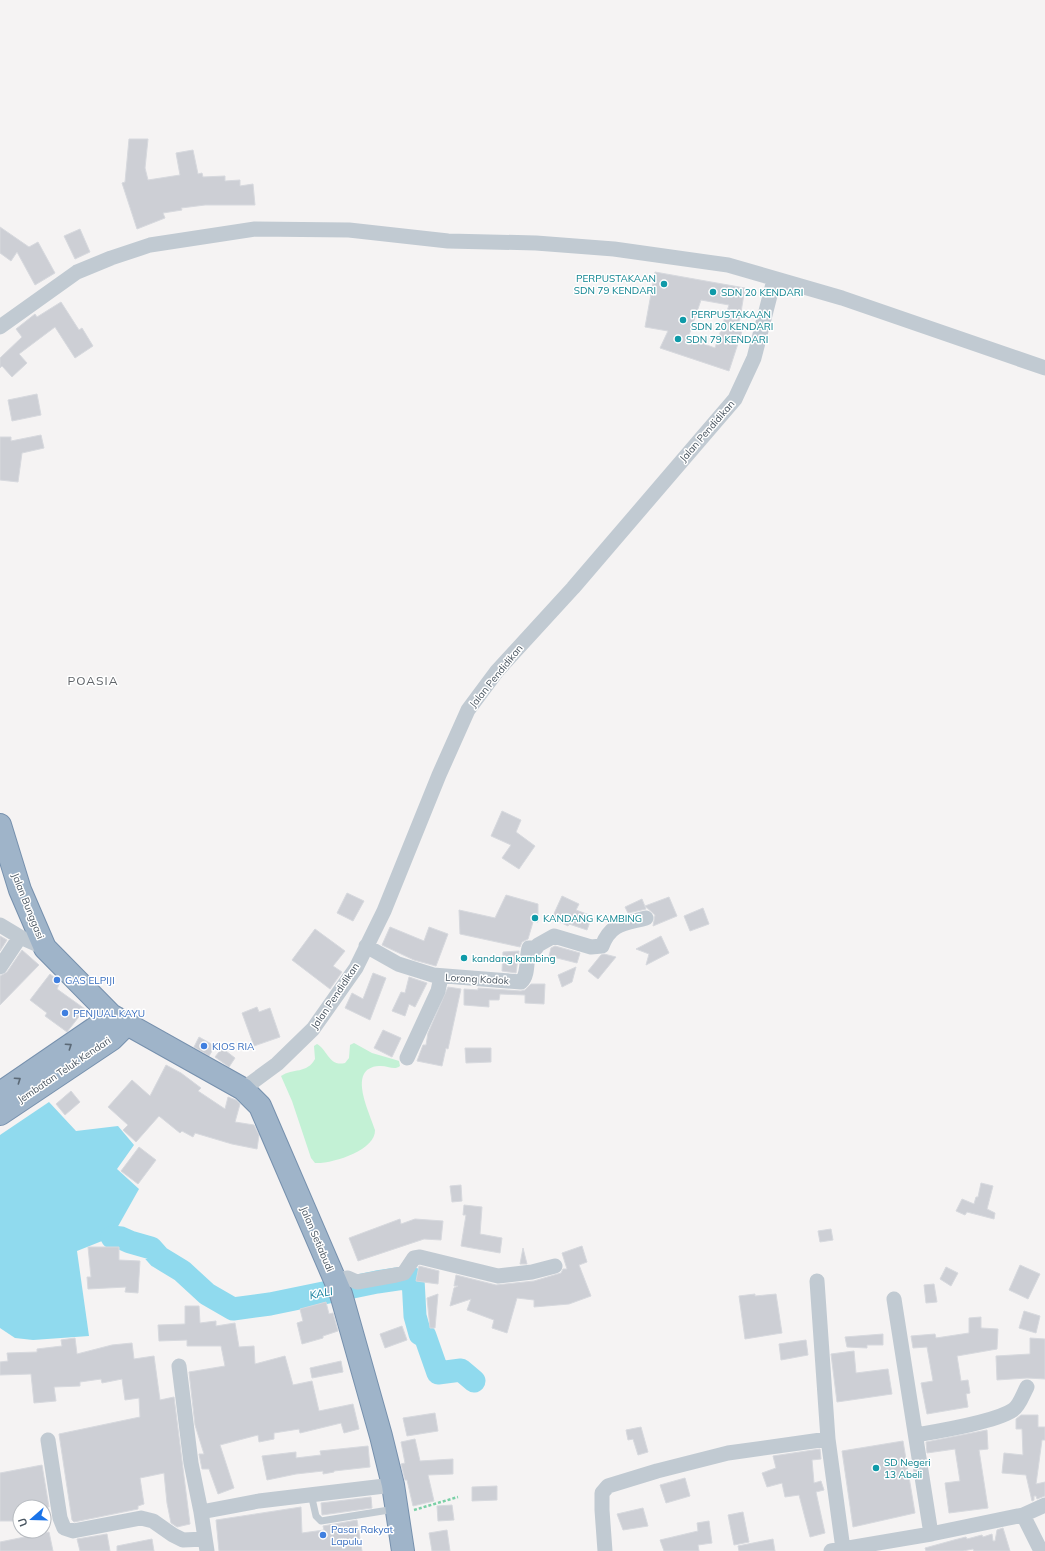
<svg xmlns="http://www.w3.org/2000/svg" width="1045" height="1551" viewBox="0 0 1045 1551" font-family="Mulish,sans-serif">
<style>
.green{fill:#c3f1d5}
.water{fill:#90daee}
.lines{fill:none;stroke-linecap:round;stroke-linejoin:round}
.river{stroke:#90daee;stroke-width:23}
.building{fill:#cdcfd5;stroke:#d7d9de;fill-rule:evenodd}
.trunk-casing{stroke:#7690ad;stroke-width:24}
.path{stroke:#7ad0a6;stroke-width:2.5;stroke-dasharray:3 2;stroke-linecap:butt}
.service{stroke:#c1cad2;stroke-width:7}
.minor{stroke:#c1cad2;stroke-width:15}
.trunk{stroke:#9fb4c9;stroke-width:22}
.oneway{stroke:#5b6976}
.culture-dot{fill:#0f9aa8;stroke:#fff;stroke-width:1.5}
.shop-dot{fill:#3f7fe0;stroke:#fff;stroke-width:1.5}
.labels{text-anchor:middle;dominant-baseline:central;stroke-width:3;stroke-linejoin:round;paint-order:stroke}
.culture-label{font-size:10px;fill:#0d838f;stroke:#fff;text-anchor:start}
.street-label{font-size:10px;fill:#4a5661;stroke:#fff}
.shop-label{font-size:10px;fill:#366cbe;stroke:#fff;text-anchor:start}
.water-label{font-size:11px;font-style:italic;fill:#0c7c9b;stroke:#fff}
.quarter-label{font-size:12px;letter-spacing:1px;fill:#5f6368;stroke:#fff}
</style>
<rect width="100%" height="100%" fill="#f5f3f3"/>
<!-- green -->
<path class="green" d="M354 1043 372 1053 396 1060 399 1061 400 1066C394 1071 387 1065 379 1066 346 1068 370 1113 375 1130 376 1150 333 1164 315 1163L311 1158 292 1101 281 1076C293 1068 307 1074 315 1059L314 1046 317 1044C327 1049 329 1067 345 1063L349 1058 350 1045Z"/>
<!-- water -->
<path class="water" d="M49 1102 76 1131 118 1126 134 1145 117 1169 139 1189 112 1237 77 1251 89 1336 33 1340 15 1338 0 1328V1135Z"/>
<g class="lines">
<!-- river -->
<path class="river" d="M112 1237 121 1238 130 1242 151 1248 159 1257 182 1271 207 1294 233 1309 270 1304 377 1282 404 1278 413 1279 415 1316 420 1334 425 1336 438 1373 461 1370 474 1381"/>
</g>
<!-- building -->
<path class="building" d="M129 139H148L145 168 148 180 180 175 176 153 193 150 198 174 202 173 203 177 225 176V181L240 180V186L253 184 255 205H205L181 208 182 210 163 213 165 218 137 229 122 183 125 182Z
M0 227 29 247 38 242 55 273 35 285 17 252 11 261 0 253Z
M80 229 90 252 75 259 64 236Z
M655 272 745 288 739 324 744 325 729 371 660 348 668 331 645 327ZM701 300 729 305 715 348 688 338Z
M61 302 79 330 82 328 93 346 75 358 55 327 19 354 27 363 12 377 2 366 0 368V358L22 337 16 329 35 314 37 317Z
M37 394 41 415 12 421 8 400Z
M41 435 44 448 22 453 18 482 0 480V437H11V441Z
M502 811 521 820 516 832 535 846 519 869 502 858 511 845 491 836Z
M347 893 364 901 353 921 337 913Z
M506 895 538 904V922H533L528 939 522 942 520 947 460 934 459 910 495 918Z
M562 896 579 904 576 910 592 916 587 930 569 924 568 926 552 918Z
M669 897 677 916 653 926 655 915 645 906Z
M642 899 646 909 628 913 625 907Z
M703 908 709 924 690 931 684 916Z
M390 927 424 941 429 927 448 934 436 966 414 960 382 945Z
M315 929 345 951 333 966 342 972 330 989 292 960Z
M0 936 7 940 0 951Z
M661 936 669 953 646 965 649 954 636 949Z
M555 946 580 953 577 963 549 956 551 948Z
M22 950 39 965 0 1005V976L7 972Z
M519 951 516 973 502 971 503 952Z
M604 954 616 957 598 979 588 971 601 955Z
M576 967 572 982 562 987 558 975Z
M373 973 386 978 370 1020 345 1008 352 993 363 999Z
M50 974 60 982 57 989 85 1009 67 1032 45 1016 47 1013 30 1000Z
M409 977 427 983 415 1007 409 1004 405 1016 392 1011 401 992 405 993Z
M531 984H545L544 1004 525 1003V995L500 994 499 1000H489V1007L464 1005V989L478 990V988L521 991 525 990Z
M448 987 461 989 448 1049 446 1048 442 1066 417 1061 423 1045H426L428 1033Z
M257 1007 259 1012 270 1008 280 1037 254 1046 242 1013Z
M383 1030 401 1038 392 1057 374 1048Z
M199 1037 215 1046 209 1056 194 1047Z
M222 1048 235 1058 229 1067 215 1057Z
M465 1048H491V1062L466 1063Z
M166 1065 181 1073 201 1088 198 1091 225 1109 228 1097 236 1100 240 1104 235 1122 254 1125 259 1135 257 1149 232 1144 195 1133 193 1137 182 1131 180 1133 159 1116 136 1142 123 1130 128 1125 108 1107 132 1080 150 1096Z
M71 1091 80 1102 65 1115 56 1104Z
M139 1147 156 1160 138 1184 121 1171Z
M981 1183 993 1186 987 1209 995 1213 994 1219 967 1212 965 1215 956 1211 962 1199 974 1204 976 1197H978Z
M461 1185 462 1201 452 1202 450 1186Z
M464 1205 482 1207 480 1234 502 1238 500 1253 461 1246 466 1215H463Z
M400 1219 401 1224 415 1219 443 1221 441 1240 424 1239 358 1261 349 1238Z
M831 1229 833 1240 820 1242 818 1231Z
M582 1246 587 1262 579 1265 591 1296 569 1304 534 1307V1300L517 1298 507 1333 492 1328 494 1320 467 1310 471 1299 450 1306 454 1288 458 1286H454L456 1275 496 1285 534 1281 561 1273 563 1269H567L562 1253Z
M88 1247H119V1260L140 1261 138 1293 125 1292 126 1287 88 1289 87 1277H91Z
M523 1248 527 1264H520Z
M1020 1265 1040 1274 1028 1299 1009 1290Z
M419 1266 439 1271 438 1284 416 1281Z
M946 1267 958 1273 951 1286 940 1279Z
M934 1284 937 1302 926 1303 924 1285Z
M438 1294 435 1328H430L427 1298Z
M755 1294V1296L776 1294 782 1333 745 1339 739 1296Z
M326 1302 329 1314 333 1313 338 1331 323 1336V1338L302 1344 297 1323 303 1321 300 1309Z
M185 1306H199L200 1323 216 1321V1326L235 1323 239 1347 254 1346 255 1364 285 1356 293 1385 312 1381 319 1411 353 1404 359 1429 344 1433 341 1423 300 1433 299 1429 274 1433V1439L259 1442 258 1435 220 1445 234 1488 218 1494 209 1469H202L199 1454H204L195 1425 189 1372 225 1366 221 1346H187V1340L159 1341 158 1325 185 1324Z
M1024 1311 1040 1316 1036 1333 1019 1328Z
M981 1317V1328L998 1329 997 1349 957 1356 961 1381 968 1380 970 1393 966 1394 968 1407 927 1414 921 1383 933 1381 927 1347 913 1348 911 1336 935 1334 936 1338 969 1333V1318Z
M402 1326 407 1340 385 1348 380 1334Z
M883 1334V1345H867V1348L847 1347 845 1337Z
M75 1338 77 1354 112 1345 132 1343 134 1359 154 1356 160 1400 174 1397 190 1524 177 1527 171 1523 167 1503 164 1473 140 1478 144 1504 138 1506V1509L74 1522 72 1520 59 1434 140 1417 139 1398 125 1400 122 1379 102 1383 101 1379 80 1382V1386L54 1387 56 1401 34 1403 31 1374 0 1375V1362L8 1361 7 1353 37 1352V1349L62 1346 61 1340Z
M1030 1338 1045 1339V1379L1027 1378 997 1380 996 1356 1030 1354Z
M806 1340 808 1355 781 1360 779 1344Z
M854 1351 856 1373 888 1369 892 1394 837 1402 831 1354Z
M341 1361 343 1372 312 1378 310 1368Z
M435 1413 438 1431 407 1436 403 1418Z
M1021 1415H1038V1427H1045V1440H1042L1036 1484 1045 1482V1496L1037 1499 1036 1496H1034V1500L1032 1501 1026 1475 1002 1473 1004 1453 1023 1455 1022 1429H1016V1419Z
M641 1427 648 1452 638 1455 633 1439 628 1440 626 1430Z
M987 1430 988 1449 979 1450 988 1508 949 1513 945 1483 960 1481 955 1449 927 1453 926 1442Z
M415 1439 420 1461 453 1459V1474L428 1475 434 1501 413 1506 407 1480H405L401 1464 405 1463 401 1442Z
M903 1441 915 1513 853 1527 842 1451Z
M368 1446 370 1467 334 1471V1472L323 1474V1471L296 1474 267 1480 262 1456 296 1452V1458L321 1455 320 1451Z
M820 1449 821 1459 812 1460 814 1483 821 1481 824 1490 816 1492 825 1533 810 1537 799 1495 785 1497 782 1483 767 1487 762 1473 776 1468 773 1456Z
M42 1465 49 1507H20V1521H0V1473Z
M685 1478 690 1496 666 1503 660 1485Z
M497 1486V1500L472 1501V1487Z
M371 1497 372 1508 322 1515 321 1503Z
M452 1505 454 1520 438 1521 437 1506Z
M301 1507 302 1533 324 1530 323 1526 357 1520 362 1551H219L216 1520Z
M643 1508 648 1526 623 1530 617 1514Z
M743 1512 749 1542 734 1545 728 1515Z
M709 1521 712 1543 698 1545 699 1551H664L660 1540 698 1531 697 1523Z
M1003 1528 1010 1551H974L973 1549 963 1551H926L925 1548 954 1540 966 1537 967 1539 982 1535 983 1537 992 1534 993 1541H995L997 1530Z
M447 1530 450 1551H432L429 1533Z
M49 1532 53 1551H0V1542Z
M107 1534 110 1551H80L77 1539Z
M152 1539 154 1551H117V1546Z
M773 1539 775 1551H739L738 1546Z"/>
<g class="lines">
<defs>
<path id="trunk" d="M0 825 20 890 45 948 111 1015 243 1089 260 1106 341 1294 381 1436 393 1485 403 1551
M0 1093 98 1026 111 1015
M0 1114 112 1039 127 1024"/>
</defs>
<!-- trunk casing -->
<use href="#trunk" class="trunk-casing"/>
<!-- path -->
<path class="path" d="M414 1510 458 1497"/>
<!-- service -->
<path class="service" d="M311 1494 316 1516 321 1521 395 1509"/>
<!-- minor -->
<path class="minor" d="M0 327 77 272 111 258 150 245 255 229 349 230 448 241 536 243 614 249 728 265 842 298 1045 368
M0 925 20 937 45 948
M366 946 398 964 433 975 521 982C529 975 526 958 529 948H536L538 945 554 936 591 947 602 946C611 923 624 924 646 918
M0 967 20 937
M407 1058 438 991 441 977
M243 1089 277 1064 313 1029 356 968 384 911 439 775 468 710 497 671 573 588 735 399 754 358 774 280
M335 1280 348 1278 357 1282 396 1275 404 1273 414 1258 420 1257 498 1276 532 1272 555 1266
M817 1281 828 1439 843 1549
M894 1299 931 1534
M179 1366 191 1463 201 1512
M916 1435C939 1431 995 1422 1013 1410 1020 1405 1023 1394 1027 1387
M48 1440 60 1518 64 1528 73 1531 141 1518 153 1521 173 1535 183 1540 205 1539
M1023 1515 1041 1551
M207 1551 201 1512 259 1501 393 1485
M605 1551 602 1510V1493L608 1486 657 1471 728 1453 828 1439
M831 1551 931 1534 1023 1515 1045 1505"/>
<!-- trunk -->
<use href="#trunk" class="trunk"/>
</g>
<!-- one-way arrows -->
<defs><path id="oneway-chevron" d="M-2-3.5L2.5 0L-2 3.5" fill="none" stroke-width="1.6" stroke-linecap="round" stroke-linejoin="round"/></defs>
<g class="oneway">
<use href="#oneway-chevron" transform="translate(69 1046) rotate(-34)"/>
<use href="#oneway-chevron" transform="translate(18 1080) rotate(-34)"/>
</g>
<!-- markers -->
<g class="culture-dot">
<circle cx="664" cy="284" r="4"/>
<circle cx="713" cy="292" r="4"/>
<circle cx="683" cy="320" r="4"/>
<circle cx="678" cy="339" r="4"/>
<circle cx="535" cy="918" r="4"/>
<circle cx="464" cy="958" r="4"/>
<circle cx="876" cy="1468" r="4"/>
</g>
<g class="shop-dot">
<circle cx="57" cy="980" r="4"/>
<circle cx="65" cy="1013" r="4"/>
<circle cx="204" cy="1046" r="4"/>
<circle cx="323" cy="1535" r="4"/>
</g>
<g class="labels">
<!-- culture labels -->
<g class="culture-label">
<text x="656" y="278" text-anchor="end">PERPUSTAKAAN<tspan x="656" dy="12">SDN 79 KENDARI</tspan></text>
<text x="721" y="292">SDN 20 KENDARI</text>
<text x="691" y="314">PERPUSTAKAAN<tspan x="691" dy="12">SDN 20 KENDARI</tspan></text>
<text x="686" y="339">SDN 79 KENDARI</text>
<text x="543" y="918">KANDANG KAMBING</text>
<text x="472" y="958">kandang kambing</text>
<text x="884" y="1462">SD Negeri<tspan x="884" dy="12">13 Abeli</tspan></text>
</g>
<!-- street labels -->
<g class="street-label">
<text transform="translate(707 431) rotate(-49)">Jalan Pendidikan</text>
<text transform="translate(496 676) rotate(-51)">Jalan Pendidikan</text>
<text transform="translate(28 906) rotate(68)">Jalan Bunggasi</text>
<text transform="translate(477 979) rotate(3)">Lorong Kodok</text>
<text transform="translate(335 996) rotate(-56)">Jalan Pendidikan</text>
<text transform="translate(64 1070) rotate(-34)">Jembatan Teluk Kendari</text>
<text transform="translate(317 1239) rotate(67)">Jalan Setiabudi</text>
</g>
<!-- shop labels -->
<g class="shop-label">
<text x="65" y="980">GAS ELPIJI</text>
<text x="73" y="1013">PENJUAL KAYU</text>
<text x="212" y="1046">KIOS RIA</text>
<text x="331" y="1529">Pasar Rakyat<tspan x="331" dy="12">Lapulu</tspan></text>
</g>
<!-- water labels -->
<g class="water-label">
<text transform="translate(321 1293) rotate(-11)">KALI</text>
</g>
<!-- quarter labels -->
<g class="quarter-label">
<text x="93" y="680">POASIA</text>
</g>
</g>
<!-- north arrow -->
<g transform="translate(32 1519) rotate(250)"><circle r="19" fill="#ffffff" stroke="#b7bbc0"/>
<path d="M0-3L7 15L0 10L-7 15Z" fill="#1a73e8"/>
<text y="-6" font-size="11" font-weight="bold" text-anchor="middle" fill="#4a5661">U</text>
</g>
</svg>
